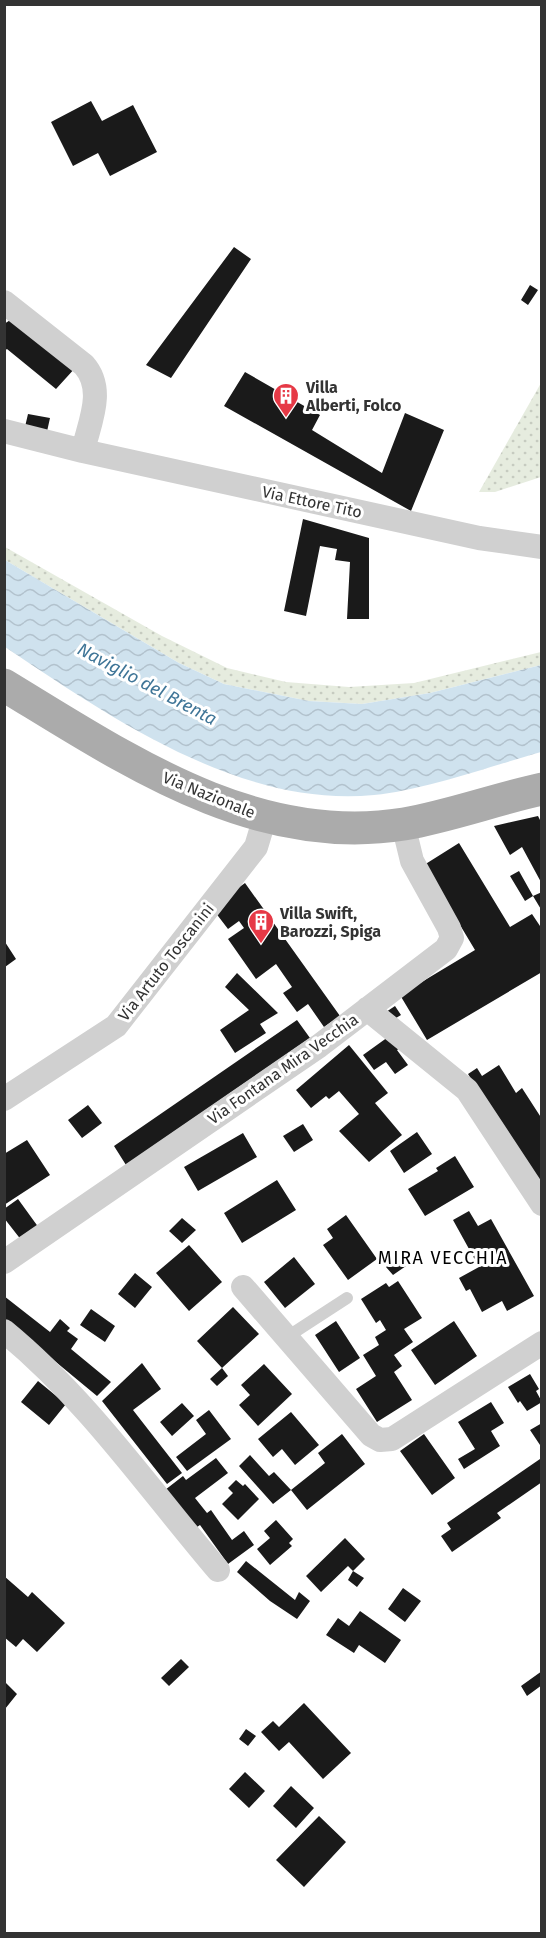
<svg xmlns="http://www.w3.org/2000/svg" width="546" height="1938" viewBox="0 0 546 1938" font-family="'Fira Sans',sans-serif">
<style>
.grass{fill:url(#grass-dots)}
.water{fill:url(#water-waves)}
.building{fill:#1a1a1a}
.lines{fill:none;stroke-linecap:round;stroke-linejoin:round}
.lane{stroke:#d0d0d0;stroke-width:12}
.street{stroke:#d0d0d0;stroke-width:24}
.primary{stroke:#ababab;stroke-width:33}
.labels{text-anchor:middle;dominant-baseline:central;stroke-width:6;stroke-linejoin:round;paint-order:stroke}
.poi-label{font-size:16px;font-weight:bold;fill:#333;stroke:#fff;text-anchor:start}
.street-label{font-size:16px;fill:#333;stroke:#fff}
.water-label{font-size:18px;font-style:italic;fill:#3f7597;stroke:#fff}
.neighbourhood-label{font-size:18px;letter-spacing:1.5px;fill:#000;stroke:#fff}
</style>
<defs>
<pattern id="grass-dots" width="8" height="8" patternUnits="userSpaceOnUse" patternTransform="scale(1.5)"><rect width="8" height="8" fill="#e6ecdf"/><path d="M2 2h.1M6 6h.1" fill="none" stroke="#c6cbc0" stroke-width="1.8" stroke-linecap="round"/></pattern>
<pattern id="water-waves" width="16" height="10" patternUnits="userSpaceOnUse" patternTransform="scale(1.5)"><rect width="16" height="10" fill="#cfe2ee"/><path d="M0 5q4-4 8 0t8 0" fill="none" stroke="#b2c2cd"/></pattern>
</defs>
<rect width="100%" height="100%" fill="#fff"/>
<!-- grass -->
<path class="grass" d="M541 383V477L495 492H479Z
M5 547 162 636 227 668 286 682 349 687 414 683 541 652V665L430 693 362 704 309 701 224 684 179 663 5 560Z"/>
<!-- water -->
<path class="water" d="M5 560 179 663 224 684 309 701 362 704 430 693 541 665V752C491 766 425 790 374 795 240 808 110 717 5 647Z"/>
<!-- building -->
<path class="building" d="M91 101 102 121 133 105 157 152 110 176 98 153 73 166 51 122Z
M234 247 251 259 171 378 146 365Z
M530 285 538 290 528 305 521 300Z
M15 317 76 367 56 389 7 349 4 351V324Z
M245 372 320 415 312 430 382 473 405 413 444 430 411 511 224 406Z
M28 414 50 418 46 436 24 431Z
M303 519 369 538V619H347L350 562 335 560 337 549 320 546 306 616 284 611Z
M538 816 542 824V884L522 847 510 855 494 826Z
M459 843 510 927 532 914 542 929V972L427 1040 400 995 475 950 424 865Z
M519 871 533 896 525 901 510 876Z
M245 883 340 1016 324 1027 308 1004 297 1012 283 993 292 987 276 964 256 979 228 939 244 928 239 921 228 929 215 912 223 899Z
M542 892V911L533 896Z
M5 942 16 959 5 967Z
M237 973 278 1013 260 1024 266 1033 235 1053 220 1030 249 1010 225 987Z
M395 1006 401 1015 391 1021 386 1012Z
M297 1020 310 1038 126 1165 114 1146Z
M395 1032 404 1046 397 1050 408 1065 395 1074 386 1062 374 1070 363 1055Z
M349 1045 388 1093 375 1103 402 1135 369 1162 339 1131 359 1114 339 1091 329 1099 326 1096 311 1108 296 1090Z
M499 1065 516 1093 522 1088 542 1119V1192L468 1074 477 1068 482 1076Z
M88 1105 102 1123 82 1138 68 1120Z
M303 1124 313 1140 294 1152 283 1136Z
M417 1132 432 1154 404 1173 390 1151Z
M243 1133 257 1157 198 1191 184 1167Z
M27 1140 50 1175 4 1205V1154Z
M455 1156 474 1187 425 1216 408 1189 438 1171 436 1168Z
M277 1180 296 1210 242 1243 224 1213Z
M18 1199 39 1228 22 1241 4 1218V1209Z
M469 1211 478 1226 491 1219 534 1296 507 1311 502 1301 482 1312 470 1289 466 1291 459 1278 479 1267 453 1220Z
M346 1215 377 1259 348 1280 323 1245 333 1238 327 1229Z
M182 1218 196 1230 182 1243 169 1231Z
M189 1245 222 1282 189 1311 156 1273Z
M294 1257 315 1284 285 1308 264 1282Z
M399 1257 406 1266 393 1275 386 1267Z
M135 1273 152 1287 135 1308 118 1294Z
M398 1281 422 1318 404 1329 413 1342 394 1355 402 1366 394 1372 412 1400 377 1422 356 1389 376 1376 363 1355 379 1345 375 1337 386 1330 380 1320 376 1323 361 1299 386 1283 389 1287Z
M4 1296 50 1332 60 1319 70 1328 67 1331 78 1339 71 1349 111 1382 97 1396 4 1319Z
M233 1307 259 1334 222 1368 197 1341Z
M91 1309 115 1326 105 1342 80 1325Z
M336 1321 360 1358 339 1372 315 1335Z
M454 1321 477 1356 435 1385 411 1350Z
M142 1363 161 1389 133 1410 182 1473 167 1484 102 1401Z
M264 1364 292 1394 258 1426 239 1405 250 1395 241 1385Z
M222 1368 228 1376 217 1386 210 1379Z
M530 1374 539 1389 536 1391 542 1402 527 1411 520 1401 518 1403 508 1387Z
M38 1381 66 1404 49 1425 21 1402Z
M491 1402 504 1423 491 1431 500 1446 464 1469 458 1459 475 1449 458 1422Z
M182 1403 194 1416 172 1436 160 1422Z
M209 1410 231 1439 187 1471 176 1457 206 1434 196 1420Z
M291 1412 319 1445 295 1465 282 1449 273 1457 258 1439Z
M542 1423V1448L530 1430Z
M342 1434 365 1464 307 1510 291 1490 325 1463 318 1453Z
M424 1434 455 1478 432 1495 400 1451Z
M250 1455 269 1476 274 1472 291 1490 273 1504 239 1466Z
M216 1458 228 1473 195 1498 207 1513 211 1510 232 1540 244 1531 254 1545 228 1564 200 1525 194 1529 165 1490 183 1476 186 1480Z
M540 1459 542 1482 497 1513 501 1518 452 1552 441 1536 451 1529 447 1523Z
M236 1480 243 1486 245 1484 259 1499 238 1520 222 1504 233 1493 228 1488Z
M276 1520 293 1539 289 1543 292 1546 270 1565 257 1549 270 1538 264 1531Z
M345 1538 365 1559 353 1571 348 1566 321 1592 306 1576Z
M246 1561 295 1600 299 1592 310 1601 297 1619 270 1601 237 1572Z
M353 1571 364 1578 357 1587 348 1580Z
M4 1576 28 1597 32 1592 65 1623 37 1652 23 1639 16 1647 4 1637Z
M403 1588 421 1601 405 1622 388 1609Z
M360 1611 401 1640 385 1663 359 1645 354 1653 326 1635 338 1618 349 1626Z
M181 1659 189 1667 169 1686 161 1678Z
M542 1671V1685L527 1696 521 1686Z
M5 1682 17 1694 5 1709Z
M304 1703 351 1753 323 1779 289 1742 279 1751 261 1732 273 1721 279 1727Z
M246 1729 256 1736 248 1746 239 1739Z
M245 1772 265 1791 249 1808 229 1789Z
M291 1786 314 1808 296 1828 273 1806Z
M319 1816 346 1842 304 1887 276 1860Z"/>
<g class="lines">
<!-- lane -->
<path class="lane" d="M287 1337 347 1298"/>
<!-- street -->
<path class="street" d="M4 302 84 365C106 390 89 423 83 451
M4 431 83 451 479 538 542 547
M367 1009 467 1090 542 1204
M4 1099 116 1026 256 847 265 817
M4 1262 319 1046 446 949 452 938 449 928 412 861 403 824
M243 1287 371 1435 380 1440 392 1439 542 1343
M4 1331C88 1400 148 1488 218 1570"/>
<!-- primary -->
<path class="primary" d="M4 685C126 759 254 848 404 824 450 816 496 799 542 789"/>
</g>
<!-- icons -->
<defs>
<symbol id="building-pin" viewBox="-11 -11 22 30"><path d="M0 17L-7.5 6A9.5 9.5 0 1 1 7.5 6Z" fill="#e63946" stroke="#fff"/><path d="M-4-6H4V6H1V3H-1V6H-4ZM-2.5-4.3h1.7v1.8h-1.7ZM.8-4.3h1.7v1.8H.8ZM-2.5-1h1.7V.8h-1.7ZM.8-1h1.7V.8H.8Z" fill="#fff"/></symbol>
</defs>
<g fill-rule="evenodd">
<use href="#building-pin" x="271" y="381" width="30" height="40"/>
<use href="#building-pin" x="246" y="907" width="30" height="40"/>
</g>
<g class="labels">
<!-- poi labels -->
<g class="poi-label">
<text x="306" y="387">Villa<tspan x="306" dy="18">Alberti, Folco</tspan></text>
<text x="280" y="913">Villa Swift,<tspan x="280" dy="18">Barozzi, Spiga</tspan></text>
</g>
<!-- street labels -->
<g class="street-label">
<text transform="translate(312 502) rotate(12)">Via Ettore Tito</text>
<text transform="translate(209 795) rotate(22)">Via Nazionale</text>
<text transform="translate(166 962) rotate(-52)">Via Artuto Toscanini</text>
<text transform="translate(283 1069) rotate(-35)">Via Fontana Mira Vecchia</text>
</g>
<!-- water labels -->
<g class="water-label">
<text transform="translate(147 684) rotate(28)">Naviglio del Brenta</text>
</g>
<!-- neighbourhood labels -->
<g class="neighbourhood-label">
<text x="443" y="1258">MIRA VECCHIA</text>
</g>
</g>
<!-- border -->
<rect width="546" height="1938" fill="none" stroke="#333333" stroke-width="12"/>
</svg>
